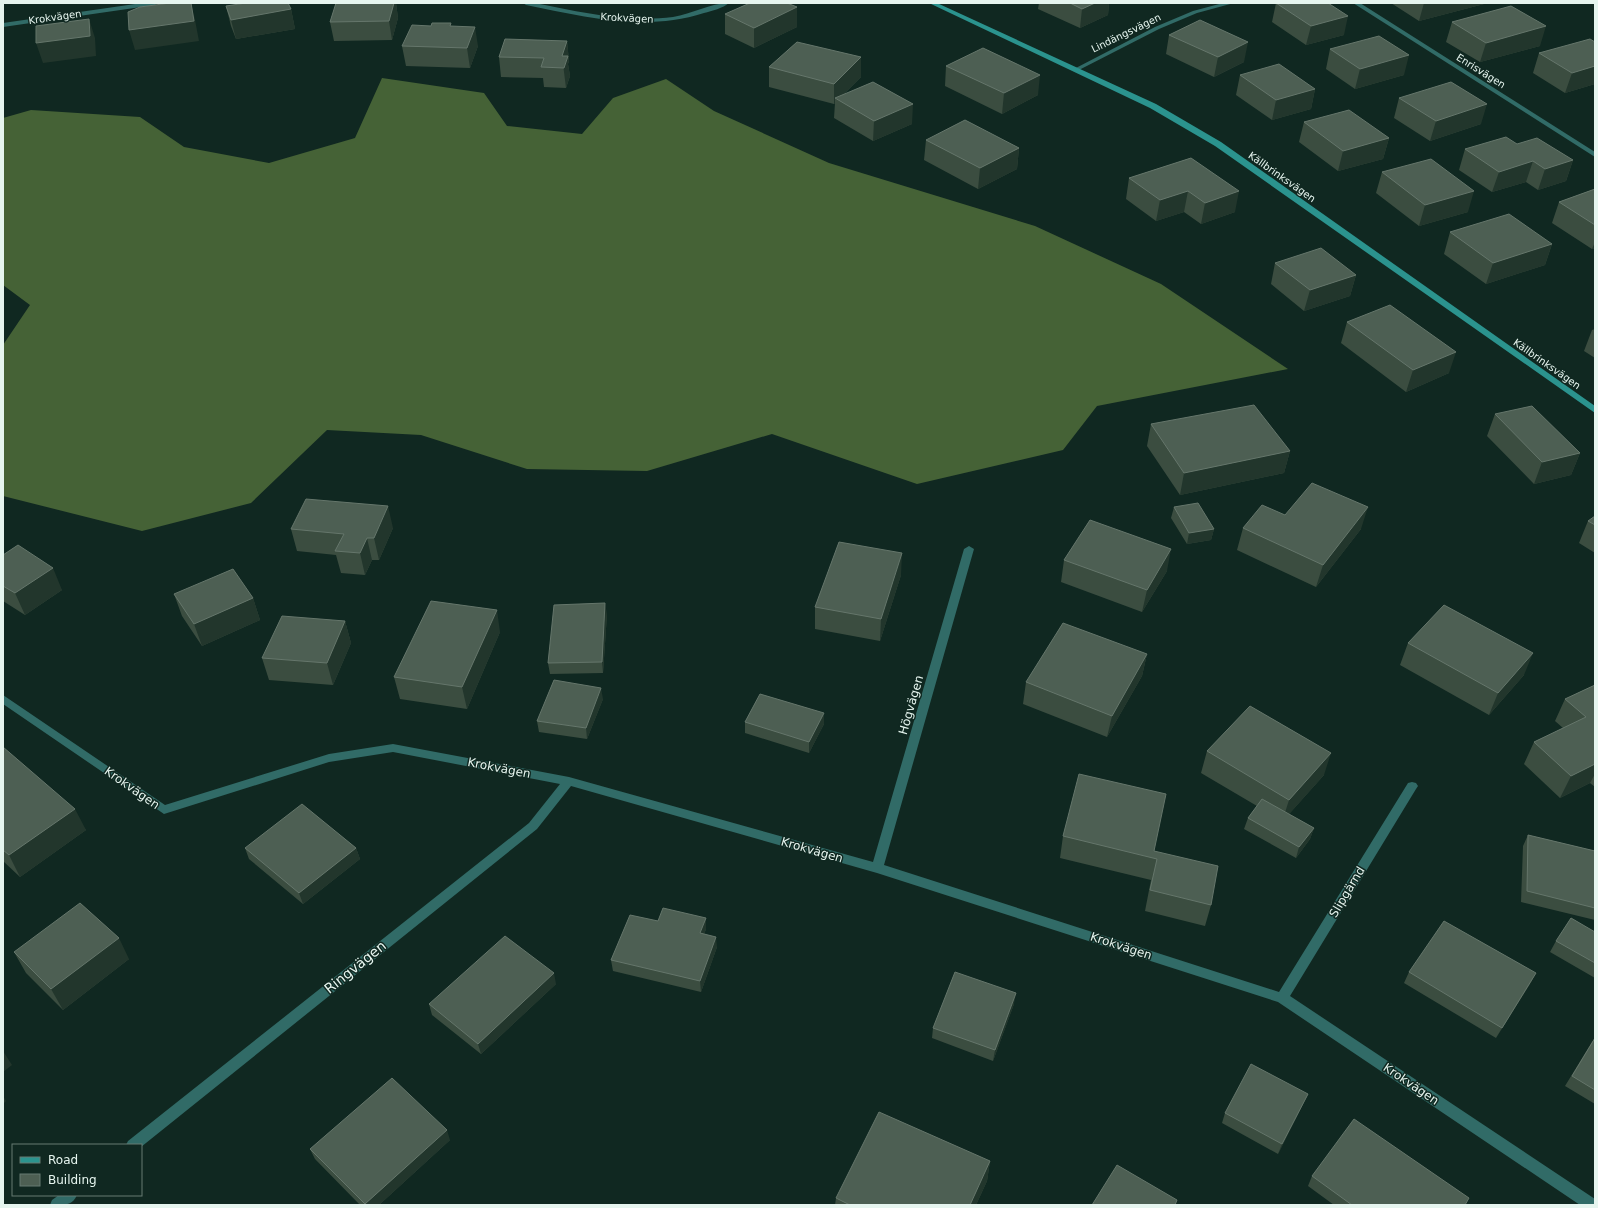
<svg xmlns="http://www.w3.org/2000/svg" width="1598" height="1208" viewBox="0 0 1598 1208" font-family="'DejaVu Sans',sans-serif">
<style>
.forest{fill:#456236}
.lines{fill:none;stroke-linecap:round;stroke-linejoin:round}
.street{fill:#316b67;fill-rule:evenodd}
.secondary{fill:#2b938e;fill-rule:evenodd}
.wall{fill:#3b4d40}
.shaded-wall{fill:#22362c}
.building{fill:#4d5f53;stroke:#65766b}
.labels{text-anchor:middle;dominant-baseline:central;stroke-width:3;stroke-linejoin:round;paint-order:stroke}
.far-street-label{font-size:10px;fill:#e6f5ef;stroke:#102821}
.street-label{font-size:12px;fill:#e6f5ef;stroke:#102821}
.near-street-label{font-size:14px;fill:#e6f5ef;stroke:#102821}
</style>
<rect width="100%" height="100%" fill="#102821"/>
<!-- forest -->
<path class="forest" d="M382 78 484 93 507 126 582 134 613 98 666 79 714 111 829 163 1035 226 1161 284 1288 369 1097 406 1063 450 917 484 772 434 647 471 527 469 421 435 327 430 251 503 142 531 3 496V345L30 305 3 285V118L31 110 140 117 184 147 269 163 355 138Z"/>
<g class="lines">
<!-- street -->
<path class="street" d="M142 3H158L155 5 3 27V23Z
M523 3H535C580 12 627 23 673 17 692 14 710 3 729 3 723 8 712 11 704 13 645 32 585 17 526 5Z
M1223 3H1234L1197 13 1159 29 1077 71 1072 70 1155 27 1193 11Z
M1353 3H1360L1595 152V157Z
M969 546 974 549 884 865 1279 992 1408 783 1412 782 1416 783 1418 786 1416 789 1290 996 1595 1199V1205H1580L1278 1002 877 873 571 786 537 829 141 1147V1145H126L128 1141 529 823 560 784 393 752 329 762 164 814 3 704V695L165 805 329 754 393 744 569 777 873 862 964 549Z
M59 1195H77C72 1207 61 1205 50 1205L52 1200Z"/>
<!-- secondary -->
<path class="secondary" d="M929 3H937L1156 104 1221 142 1595 406V413L1215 146 1150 108Z"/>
</g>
<!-- wall -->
<path class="wall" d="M336 3H396L398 18 392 40 334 41 330 22Z
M1039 3H1109L1108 15 1080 28 1038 9Z
M1276 3 1344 35 1306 45 1272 22Z
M1391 3H1484V4L1419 21Z
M226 6 291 9 295 29 236 39 231 26Z
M725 14 797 27 754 48 725 34Z
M1452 22 1540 46 1480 62 1446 42Z
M452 26 478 46 470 68 406 66 402 46Z
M1169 35 1244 62 1214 77 1166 54Z
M567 41 569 61 568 64 570 76 566 88 544 87 543 78 501 77 499 57Z
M1595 42V84L1565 93 1533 73 1539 53Z
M1330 49 1404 75 1355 89 1326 69Z
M946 66 1038 95 1002 114 945 86Z
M769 67 861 77 843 95 912 124 873 141 834 118 835 103 834 104 769 87Z
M1240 75 1315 89 1311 109 1272 120 1236 95Z
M1399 98 1481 124 1430 141 1394 118Z
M1304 122 1389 138 1383 159 1338 171 1299 142Z
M926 140 1019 148 1017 169 978 189 924 160Z
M1517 144 1573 160 1566 181 1538 190 1526 182 1492 192 1459 170 1465 149Z
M1191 158 1235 212 1201 224 1184 212 1156 221 1126 199 1129 178Z
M1382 172 1468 212 1419 226 1376 193Z
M1595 189V248L1592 249 1552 223 1559 202Z
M1450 232 1552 244 1545 265 1486 284 1444 254Z
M1275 263 1356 275 1350 296 1304 311 1271 284Z
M1347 322 1449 373 1406 392 1341 343Z
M1595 329V358L1584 351 1592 330Z
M1495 414 1580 453 1571 475 1534 484 1487 436Z
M1151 424 1290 451 1284 473 1180 495 1147 446Z
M1174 507 1214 529 1211 540 1187 544 1171 518Z
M1285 515 1361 529 1316 587 1237 550 1243 528Z
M1595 516V553L1579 543 1588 521Z
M393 528 379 560H372L365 575 341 573 336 555 297 551 291 529Z
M3 555 62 590 25 615 3 601Z
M1064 560 1167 571 1142 612 1061 582Z
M901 575 880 641 815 629V607Z
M174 594 253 598 260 620 202 646 182 616Z
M607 614 603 673 550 674 548 663Z
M345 621 351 643 333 685 269 680 262 658Z
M500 632 467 709 400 699 394 677Z
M1408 643 1524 675 1489 715 1400 665Z
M1147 654 1142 676 1107 737 1023 704 1026 682Z
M1595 685V787L1590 783 1560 798 1524 764 1534 742 1563 728 1555 721 1565 699Z
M603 699 587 739 539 732 537 721Z
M745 722 824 724 809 753 745 733Z
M3 747 86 830 20 877 3 861Z
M1207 751 1324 775 1289 814 1314 828 1310 839 1296 858 1244 829 1248 818 1257 806 1201 773Z
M1528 835 1595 851V920L1521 902 1523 846Z
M1063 836 1154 851 1211 905 1205 926 1145 911 1151 880 1060 858Z
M245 848H356L360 859 303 904 249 859Z
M658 921 706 929 704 934 717 947 701 992 613 971 611 960Z
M1595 932V978L1550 952 1556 941Z
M14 952 129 959 63 1010 26 973Z
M1409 972 1536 973 1530 984 1496 1038 1404 983Z
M556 984 481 1054 432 1015 429 1004Z
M1014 1004 993 1061 932 1038 933 1028Z
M1595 1037V1104L1565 1086Z
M1308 1094 1278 1154 1222 1123 1225 1113Z
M450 1140 379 1205H360L315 1159 310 1149Z
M990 1161 987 1181 976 1205H835L836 1198Z
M1312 1176 1465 1205H1334L1308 1186Z"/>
<!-- shaded-wall -->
<path class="shaded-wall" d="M191 3 195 20 199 41 135 50 129 30Z
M394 3H396L398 18 392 40 389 21Z
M1095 3H1109L1108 15 1080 28 1082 9Z
M1424 3H1484V4L1419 21Z
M797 7V27L754 48V28Z
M291 9 295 29 236 39 231 20Z
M1348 16 1344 35 1306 45 1311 26Z
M89 19 95 38 96 56 43 63 36 43Z
M1546 26 1540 46 1480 62 1486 43Z
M475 27 478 46 470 68 467 48Z
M567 41 569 61 568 64 570 76 566 88 562 56Z
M1248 42 1244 62 1214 77 1218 57Z
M1409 55 1404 75 1355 89 1360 69Z
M861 57V77L838 100 835 98V103L834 104V84Z
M1595 66V84L1565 93 1572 73Z
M1040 75 1038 95 1002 114 1004 93Z
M1315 89 1311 109 1272 120 1276 100Z
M913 104 912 124 873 141 874 121Z
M1487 104 1481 124 1430 141 1436 121Z
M1389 138 1383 159 1338 171 1343 151Z
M1019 148 1017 169 978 189 980 168Z
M1573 160 1566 181 1538 190 1545 169Z
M1533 161 1526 182 1492 192 1499 172Z
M1188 191 1184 212 1156 221 1160 200Z
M1239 191 1235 212 1201 224 1205 203Z
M1474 191 1468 212 1419 226 1425 205Z
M1595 242V248L1592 249Z
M1552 244 1545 265 1486 284 1493 263Z
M1356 275 1350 296 1304 311 1310 290Z
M1456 352 1449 373 1406 392 1413 370Z
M1290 451 1284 473 1180 495 1184 473Z
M1580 453 1571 475 1534 484 1542 462Z
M388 506 393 528 379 560 374 538Z
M1368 507 1361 529 1316 587 1323 565Z
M1214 529 1211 540 1187 544 1189 533Z
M367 538 372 560 365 575 360 553Z
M1171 549 1167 571 1142 612 1147 590Z
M902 553 901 575 880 641 881 619Z
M53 568 62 590 25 615 15 593Z
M253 598 260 620 202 646 194 624Z
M605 603 607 614 603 673 602 662Z
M497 610 500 632 467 709 462 687Z
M345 621 351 643 333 685 327 663Z
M1533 653 1524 675 1489 715 1498 693Z
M1147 654 1142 676 1107 737 1112 716Z
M601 688 603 699 587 739 586 728Z
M824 713V724L809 753V742Z
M1331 753 1324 775 1282 822 1289 800Z
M1595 764V774L1590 783 1560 798 1571 776Z
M75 809 86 830 20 877 9 855Z
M1314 828 1310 839 1296 858 1299 847Z
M356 848 360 859 303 904 299 893Z
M706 918V929L701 944 700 933Z
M716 937 717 947 701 992 700 981Z
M119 938 129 959 63 1010 51 989Z
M554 973 556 984 481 1054 478 1044Z
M1536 973 1530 984 1496 1038 1502 1028Z
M1016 993 1014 1004 993 1061 995 1050Z
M3 1051 12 1065 3 1072Z
M1308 1094 1278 1154 1282 1144Z
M3 1096 6 1101 3 1104Z
M447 1130 450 1140 379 1205H366L365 1204Z
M990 1161 987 1181 976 1205H970Z"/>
<!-- building -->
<path class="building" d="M170 3H191L194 21 129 30 128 12 140 7Z
M246 3H288L291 9 231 20 226 6Z
M336 3H394L389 21 330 22Z
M750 3H787L797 7 754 28 725 14Z
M1070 3H1095L1082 9Z
M1276 3H1328L1348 16 1311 26Z
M1511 6 1546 26 1486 43 1452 22Z
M89 19 90 36 36 43V26Z
M1200 20 1248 42 1218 57 1169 35Z
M432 23H451L450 26 475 27 467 48 402 46 412 25 431 26Z
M1379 36 1409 55 1360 69 1330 49Z
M505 39 567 41 562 56H568L564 68 541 67 544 58 499 57Z
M1590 39 1595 42V66L1572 73 1539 53Z
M797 42 861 57 834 84 769 67Z
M983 48 1040 75 1004 93 946 66Z
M1279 64 1315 89 1276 100 1240 75Z
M873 82 913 104 874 121 835 98Z
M1451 82 1487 104 1436 121 1399 98Z
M1349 110 1389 138 1343 151 1304 122Z
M965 120 1019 148 980 168 926 140Z
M1506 137 1517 144 1537 138 1573 160 1545 169 1533 161 1499 172 1465 149Z
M1191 158 1239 191 1205 203 1188 191 1160 200 1129 178Z
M1431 159 1474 191 1425 205 1382 172Z
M1595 189V225L1559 202Z
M1509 214 1552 244 1493 263 1450 232Z
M1321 248 1356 275 1310 290 1275 263Z
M1390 305 1456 352 1413 370 1347 322Z
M1254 405 1290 451 1184 473 1151 424Z
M1532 406 1580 453 1542 462 1495 414Z
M1312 483 1368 507 1323 565 1243 528 1262 505 1285 515Z
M306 499 388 506 374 538H367L360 553 335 551 344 534 291 529Z
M1198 503 1214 529 1189 533 1174 507Z
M1595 516V525L1588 521Z
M1090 520 1171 549 1147 590 1064 560Z
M839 542 902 553 881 619 815 607Z
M18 545 53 568 15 593 3 586V555Z
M233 569 253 598 194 624 174 594Z
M431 601 497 610 462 687 394 677Z
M605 603 602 662 548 663 554 605Z
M1444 605 1533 653 1498 693 1408 643Z
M282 616 345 621 327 663 262 658Z
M1063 623 1147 654 1112 716 1026 682Z
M554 680 601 688 586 728 537 721Z
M1595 685V764L1571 776 1534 742 1586 717 1565 699Z
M760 694 824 713 809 742 745 722Z
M1250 706 1331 753 1289 800 1207 751Z
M3 747 75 809 9 855 3 850Z
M1079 774 1166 794 1154 851 1218 866 1211 905 1150 890 1157 859 1063 836Z
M1262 799 1314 828 1299 847 1248 818Z
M302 804 356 848 299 893 245 848Z
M1528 835 1595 851V908L1527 891Z
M80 903 119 938 51 989 14 952Z
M663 908 706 918 700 933 716 937 700 981 611 960 630 915 658 921Z
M1571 918 1595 932V963L1556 941Z
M1444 921 1536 973 1502 1028 1409 972Z
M505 936 554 973 478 1044 429 1004Z
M955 972 1016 993 995 1050 933 1028Z
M1595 1038V1090L1572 1076Z
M1251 1064 1308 1094 1282 1144 1225 1113Z
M392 1078 447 1130 365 1204 310 1149Z
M879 1112 990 1161 970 1205H850L836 1198Z
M1354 1119 1469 1198 1465 1205H1352L1312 1176Z
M1117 1165 1177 1200 1175 1205H1092Z"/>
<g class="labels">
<!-- far-street labels -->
<g class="far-street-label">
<text transform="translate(55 17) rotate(-8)">Krokvägen</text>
<text transform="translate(627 18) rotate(3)">Krokvägen</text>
<text transform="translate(1126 33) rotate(-26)">Lindängsvägen</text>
<text transform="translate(1481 71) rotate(32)">Enrisvägen</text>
<text transform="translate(1282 177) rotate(35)">Källbrinksvägen</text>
<text transform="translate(1547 364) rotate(35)">Källbrinksvägen</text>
</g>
<!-- street labels -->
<g class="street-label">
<text transform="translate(911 705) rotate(-74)">Högvägen</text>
<text transform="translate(499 768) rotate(11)">Krokvägen</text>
<text transform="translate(132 788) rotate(35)">Krokvägen</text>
<text transform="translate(812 850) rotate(16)">Krokvägen</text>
<text transform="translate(1347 892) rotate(-59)">Slipgärnd</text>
<text transform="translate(1121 946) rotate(18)">Krokvägen</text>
<text transform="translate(1411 1084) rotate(34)">Krokvägen</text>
</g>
<!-- near-street labels -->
<g class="near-street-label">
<text transform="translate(355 967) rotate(-39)">Ringvägen</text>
</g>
</g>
<!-- border -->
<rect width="1598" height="1208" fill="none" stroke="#e6f5ef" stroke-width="8"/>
<!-- legend -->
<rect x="12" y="1144" width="130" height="52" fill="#102821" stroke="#667a73"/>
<rect x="20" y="1157" width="20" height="6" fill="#2b938e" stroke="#667a73"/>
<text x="48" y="1164" font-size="12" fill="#e6f5ef">Road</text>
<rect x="20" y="1174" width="20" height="12" fill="#4d5f53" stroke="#667a73"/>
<text x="48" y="1184" font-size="12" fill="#e6f5ef">Building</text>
</svg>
